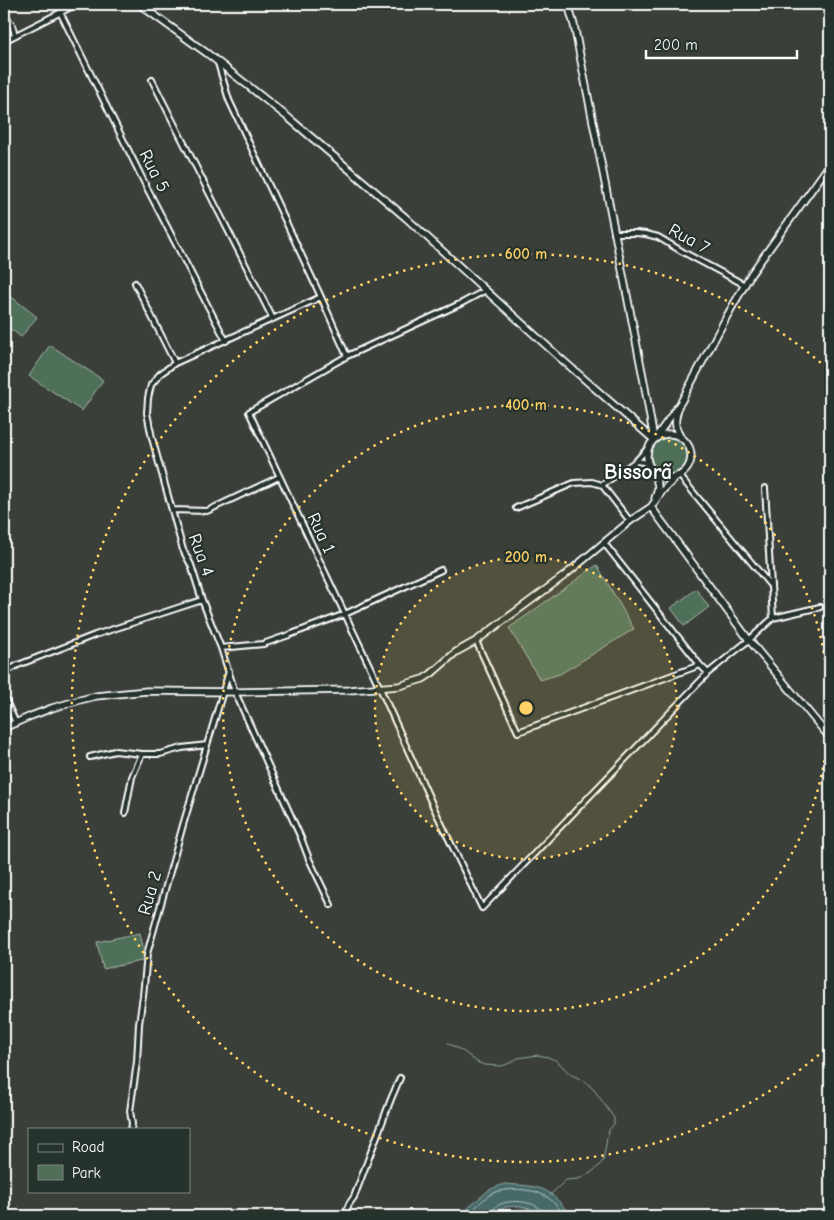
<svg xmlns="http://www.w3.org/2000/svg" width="834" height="1220" viewBox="0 0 834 1220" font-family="'Comic Neue',sans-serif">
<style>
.green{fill:#506f58;stroke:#a8b7ac}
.water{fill:#466a69;stroke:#90a6a5}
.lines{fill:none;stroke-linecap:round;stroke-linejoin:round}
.shore{stroke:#b5c3c3;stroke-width:1}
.stream{stroke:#90a6a5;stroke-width:1}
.street-casing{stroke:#fff;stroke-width:8}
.secondary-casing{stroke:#fff;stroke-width:9}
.street{stroke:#26332d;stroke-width:4}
.secondary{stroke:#26332d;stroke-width:5.5}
.ring{fill:none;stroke:#ffd166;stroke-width:2.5;stroke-dasharray:2.5 5}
.labels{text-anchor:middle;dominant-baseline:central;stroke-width:4.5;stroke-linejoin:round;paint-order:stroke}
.street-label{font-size:18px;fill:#fff;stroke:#26332d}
.district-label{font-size:22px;font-weight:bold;fill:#fff;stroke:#26332d}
.centre{fill:#ffd166;stroke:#26332d;stroke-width:2.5}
.ring-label{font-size:15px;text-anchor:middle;font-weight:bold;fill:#ffd166;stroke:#26332d;stroke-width:4.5;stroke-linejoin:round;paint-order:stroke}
</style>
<rect width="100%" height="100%" fill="#3a4039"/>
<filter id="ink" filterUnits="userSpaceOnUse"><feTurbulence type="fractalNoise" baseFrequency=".02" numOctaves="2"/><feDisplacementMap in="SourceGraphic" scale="10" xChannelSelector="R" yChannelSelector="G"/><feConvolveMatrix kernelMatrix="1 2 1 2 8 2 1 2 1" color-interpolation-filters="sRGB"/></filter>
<g filter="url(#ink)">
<!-- green -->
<path class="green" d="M4 291 37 317 21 337 4 324Z
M50 345 103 380 82 411 29 376Z
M651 456a18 18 0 1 1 36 0a18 18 0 1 1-36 0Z
M597 565 634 629 560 674 540 680 509 628Z
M696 589 709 607 684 626 671 608Z
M140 933 146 960 103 969 97 942Z"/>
<!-- water -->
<path class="water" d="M504 1184C517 1185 538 1185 548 1192 557 1198 565 1208 571 1216H542C533 1208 518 1205 506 1207 501 1209 497 1213 492 1216H462L471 1205 489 1190Z"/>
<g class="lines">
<!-- shore -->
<path class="shore" d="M468 1216C474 1209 483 1199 491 1194 504 1187 533 1188 545 1196 553 1200 560 1209 564 1216
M490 1216C492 1195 542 1198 545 1216"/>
<!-- stream -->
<path class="stream" d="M448 1043 464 1052 477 1062 484 1065 502 1066 510 1063 518 1058 538 1055 548 1057 557 1061 570 1074 586 1082 595 1091 614 1118V1124L609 1130 607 1138 603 1161 598 1167 589 1174 578 1179 566 1180 550 1195"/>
<defs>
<path id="street" d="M60 12 146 186 226 341
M4 14 12 25 15 35
M4 41 77 4
M218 63 229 100 321 297 347 356
M152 80 273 319
M614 233H636L646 234 658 237 683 252 745 285
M135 283 175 363
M486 290 462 303 347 356 249 412 380 688 433 806 482 908 708 673 749 640 773 618 820 607
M321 297 175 363 160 374 151 385 148 398 147 413 152 438 183 550 191 565 202 600 221 648 235 692 301 838 309 859 331 905
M636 461 643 462 650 466
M679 475 770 585
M602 485 636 461 649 447
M765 488 773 618
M516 508 574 483 592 482 602 485 630 521
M172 510 207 511 279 477
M604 543 700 665 708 673
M476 641 518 732 700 665
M221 648 263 644 289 635 345 614 441 570
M4 673 18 665 95 635 202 600
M4 697 16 723
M90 757 115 751 142 754H160L182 748 207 745
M125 813 132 777 142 754
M131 1129 132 1124 130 1111 137 1062 139 1024 143 996 147 954 183 825 216 715 229 671
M344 1216 349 1204 354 1197 391 1099 400 1078"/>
<path id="secondary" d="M139 4 208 54 290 119 405 217 559 357 654 440
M568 4 574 25 644 382 654 440
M678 409C675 419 674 427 680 436
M647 456a22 22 0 1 1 44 0a22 22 0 1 1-44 0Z
M654 440 681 402 727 316 751 274 830 164
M653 472C658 483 660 486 655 498
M651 507 749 640 830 738
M4 728 31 716 52 708 80 700 96 696 147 691 235 692 349 690 399 686 423 679 431 674 456 652 476 641 564 576 630 521 651 507 663 490 677 476"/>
</defs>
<!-- street casing -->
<use href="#street" class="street-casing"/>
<!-- secondary casing -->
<use href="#secondary" class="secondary-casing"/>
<!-- street -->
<use href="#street" class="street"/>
<!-- secondary -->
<use href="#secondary" class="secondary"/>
</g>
</g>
<!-- distance rings -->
<circle cx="526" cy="708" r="151" fill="#ffd166" fill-opacity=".12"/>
<g class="ring">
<circle cx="526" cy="708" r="151"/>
<circle cx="526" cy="708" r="303"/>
<path d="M830 1045A454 454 0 1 1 830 371"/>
</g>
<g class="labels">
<!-- street labels -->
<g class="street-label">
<text transform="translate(154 171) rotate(63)">Rua 5</text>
<text transform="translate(689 239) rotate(29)">Rua 7</text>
<text transform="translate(321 533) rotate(65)">Rua 1</text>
<text transform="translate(201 555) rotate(70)">Rua 4</text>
<text transform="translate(150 893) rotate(-74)">Rua 2</text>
</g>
<!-- district labels -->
<g class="district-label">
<text x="638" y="472">Bissorã</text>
</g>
</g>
<circle cx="526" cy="708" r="8" class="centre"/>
<g class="ring-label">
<text x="526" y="259">600 m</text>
<text x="526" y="410">400 m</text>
<text x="526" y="562">200 m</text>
</g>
<!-- margin -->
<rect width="834" height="1220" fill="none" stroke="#26332d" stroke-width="20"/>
<rect x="10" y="10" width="814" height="1200" fill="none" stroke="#fff" stroke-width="2" filter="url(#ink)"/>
<!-- legend -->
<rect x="28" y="1128" width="162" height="65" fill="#26332d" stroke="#7d8581"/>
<rect x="38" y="1144" width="25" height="8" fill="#26332d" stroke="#7d8581"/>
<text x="72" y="1152" font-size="15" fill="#ffffff">Road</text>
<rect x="38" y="1165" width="25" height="15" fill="#506f58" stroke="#7d8581"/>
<text x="72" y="1178" font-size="15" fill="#ffffff">Park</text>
<!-- scale -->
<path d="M646 50v8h151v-8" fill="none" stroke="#ffffff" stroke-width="2.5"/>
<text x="654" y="50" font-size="15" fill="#ffffff" stroke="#26332d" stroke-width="4" paint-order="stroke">200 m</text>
</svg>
